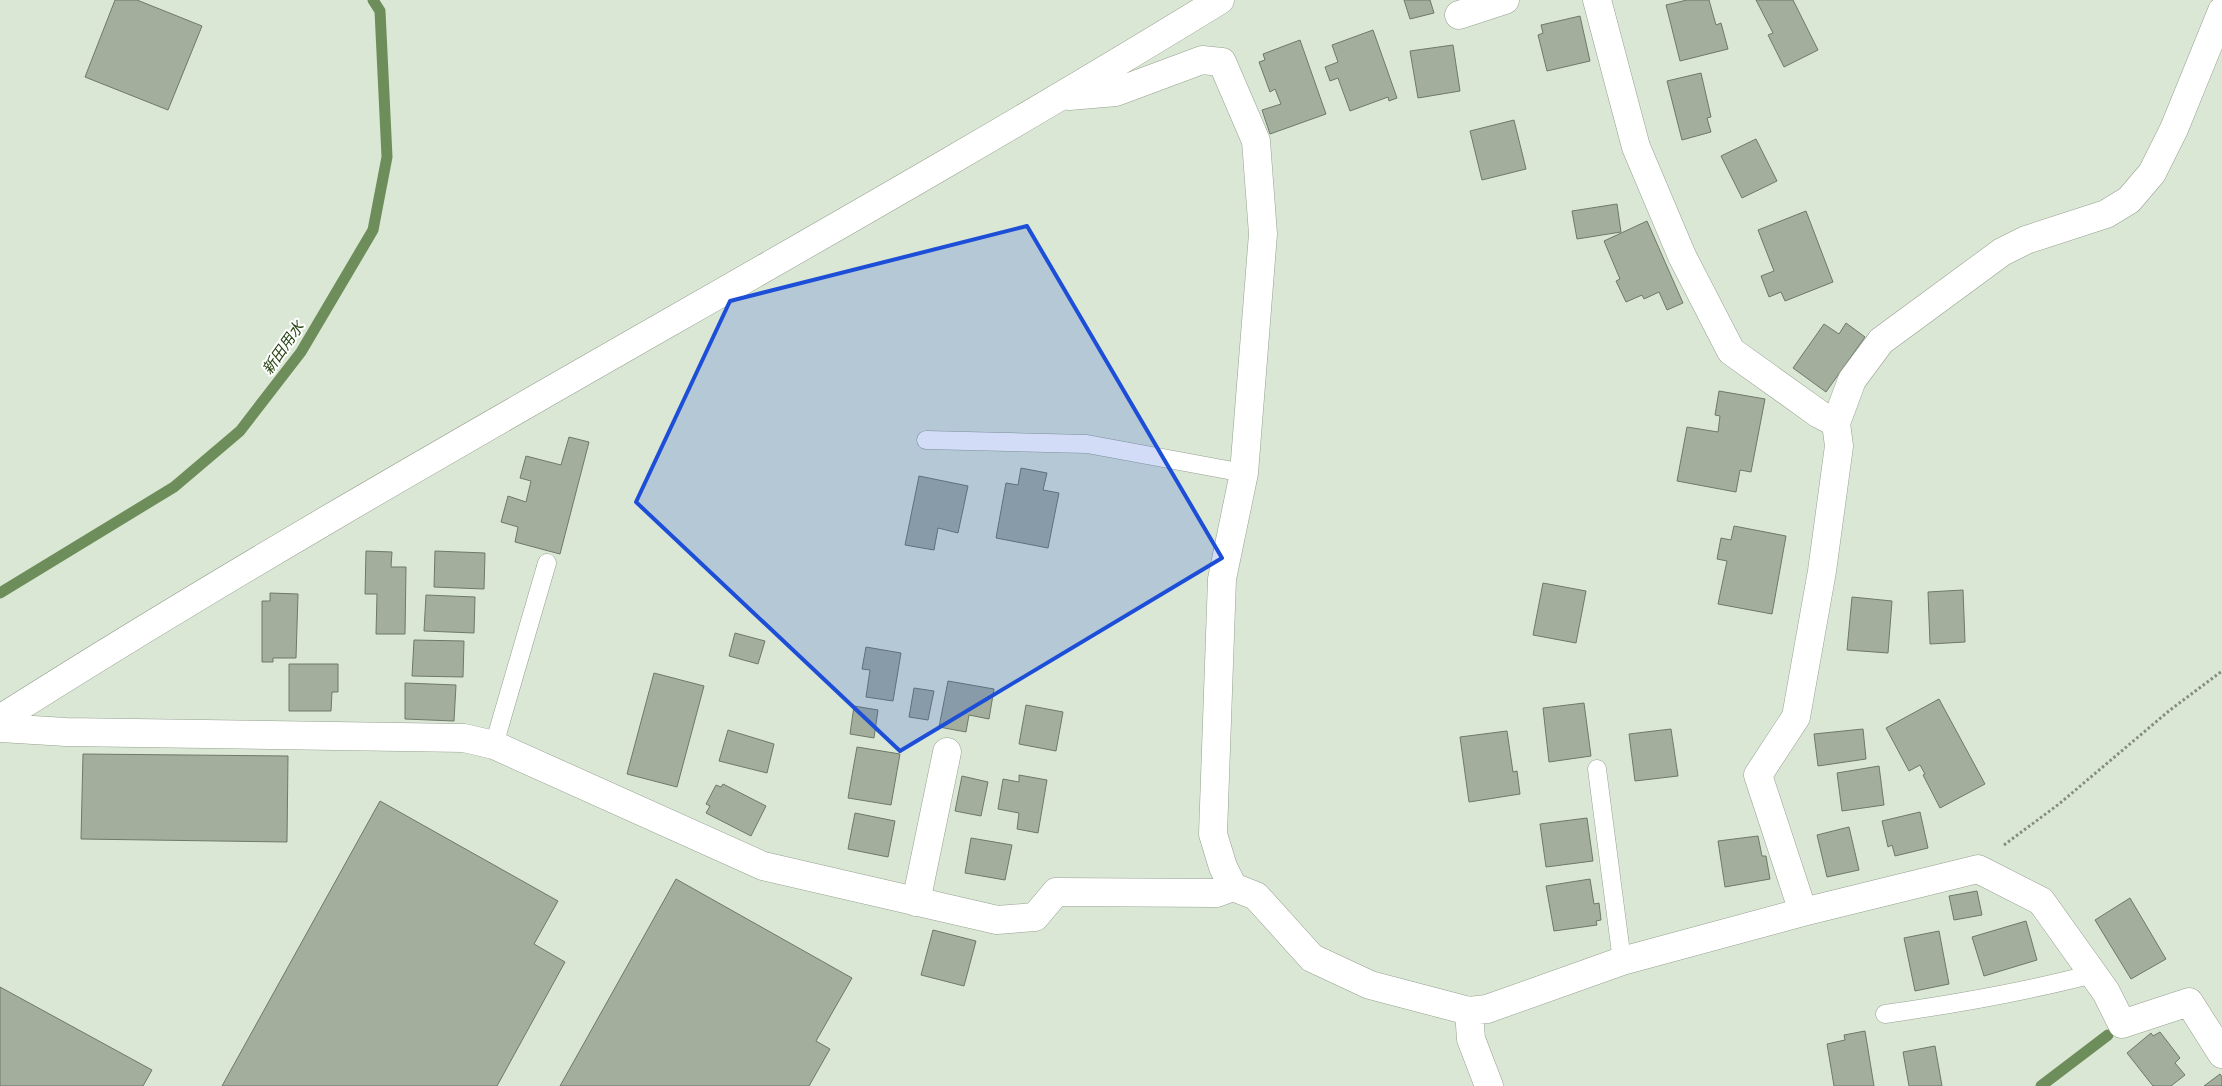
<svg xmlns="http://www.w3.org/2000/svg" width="2222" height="1086" viewBox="0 0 2222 1086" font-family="'Roboto Serif','Noto Sans JP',serif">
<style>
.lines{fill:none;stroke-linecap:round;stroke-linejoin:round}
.stream{stroke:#6d8e5a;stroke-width:11}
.building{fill:#a3ae9d;stroke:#6e7969}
.lane-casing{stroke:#95a08f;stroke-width:19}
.street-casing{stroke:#95a08f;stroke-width:29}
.path{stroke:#848d81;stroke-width:3;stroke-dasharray:2.5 2.5;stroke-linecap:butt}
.lane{stroke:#fff;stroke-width:18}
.street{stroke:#fff;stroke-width:28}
.marked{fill:#1d4ed8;fill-opacity:0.2;stroke:#1d4ed8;stroke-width:4;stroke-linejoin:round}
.labels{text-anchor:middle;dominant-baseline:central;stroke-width:4;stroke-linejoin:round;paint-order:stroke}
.water-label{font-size:15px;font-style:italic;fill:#274412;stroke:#fff}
</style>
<rect width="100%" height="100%" fill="#dbe7d5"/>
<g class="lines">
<!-- stream -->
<path class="stream" d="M0 593 174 487 240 431 301 352 373 230 387 157 380 11 373 0
M2041 1086 2108 1035"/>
</g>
<!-- building -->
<path class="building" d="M115 0H137L202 26 168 110 85 77Z
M1404 0H1430L1434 13 1410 19Z
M1687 0H1709L1716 25 1721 23 1728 49 1680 61 1666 5Z
M1756 0H1793L1818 50 1784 67 1768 35 1773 33Z
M1580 16 1590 61 1547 71 1538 35 1543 33 1541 25Z
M1373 30 1397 98 1389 101 1388 97 1350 111 1338 78 1330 81 1325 67 1338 62 1332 45Z
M1300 40 1326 114 1270 134 1262 110 1281 104 1275 89 1270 92 1259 62 1265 60 1263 54Z
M1453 45 1460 91 1418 98 1410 51Z
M1701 73 1711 117 1707 118 1711 132 1682 140 1667 81Z
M1514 120 1526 169 1482 180 1470 131Z
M1756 139 1777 181 1742 198 1721 156Z
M1617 204 1621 232 1577 239 1572 211Z
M1806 211 1833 282 1785 301 1781 292 1769 297 1761 276 1774 271 1758 230Z
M1647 221 1683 303 1667 310 1659 292 1644 299 1642 295 1626 302 1616 281 1620 279 1604 241Z
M1846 323 1865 337 1826 392 1793 368 1824 324 1839 334Z
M1719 391 1765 399 1751 472 1740 470 1736 492 1677 481 1687 427 1718 432 1720 416 1715 415Z
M569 437 589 442 560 554 515 542 518 527 501 522 508 496 526 502 531 481 520 478 526 456 561 465Z
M1021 468 1047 473 1043 490 1059 493 1048 548 996 538 1006 483 1018 485Z
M919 476 968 486 958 533 938 528 934 550 905 545Z
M1734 526 1786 536 1772 614 1718 604 1727 561 1717 559 1721 538 1731 540Z
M366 551 392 552 391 567H406L405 634H376L377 594H365Z
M435 551 485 553 484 589 434 587Z
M1543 583 1586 591 1576 643 1533 635Z
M1963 590 1965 642 1930 644 1928 592Z
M270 593 298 594 296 658H273V662H262V601H270Z
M426 595 475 597 474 633 424 631Z
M1852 597 1892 601 1888 653 1847 650Z
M735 633 765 641 758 664 729 656Z
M414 640 464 641 463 677 412 676Z
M866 647 901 653 893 701 866 697 870 670 862 669Z
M289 664H338V692H332L331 711H289Z
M654 673 704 686 677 787 627 774Z
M948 681 994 689 989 719 969 715 966 732 939 727Z
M405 683 456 685 454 721 405 719Z
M914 688 934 691 928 720 909 717Z
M1939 699 1985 784 1940 808 1923 775 1925 774 1920 765 1909 771 1886 728Z
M1584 703 1591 756 1549 762 1543 708Z
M1026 705 1063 712 1056 751 1019 744Z
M854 706 878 710 874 738 850 734Z
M1671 729 1678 776 1635 781 1629 734Z
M1863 729 1866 759 1818 766 1814 734Z
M728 730 774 744 767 773 719 761Z
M1507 731 1513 772 1517 771 1520 794 1469 802 1460 737Z
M857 747 900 754 891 805 848 798Z
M83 754 288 756 287 842 81 839Z
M1879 766 1884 805 1842 811 1837 773Z
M1019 775 1047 780 1038 833 1017 829 1019 813 998 809 1003 779 1019 782Z
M962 776 988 782 981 816 955 811Z
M723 784 766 806 751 836 706 813 710 806 706 804 716 785 721 787Z
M380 801 558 901 534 944 565 962 497 1086H222Z
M1920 812 1928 848 1895 856 1892 845 1888 847 1882 821Z
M855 813 895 821 888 857 848 849Z
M1587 818 1593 861 1546 867 1540 824Z
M1849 827 1859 870 1827 877 1817 835Z
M1758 836 1762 856H1766L1770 879 1725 887 1718 841Z
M971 838 1012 845 1005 880 965 873Z
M676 879 852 978 816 1041 830 1049 809 1086H560Z
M1590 879 1594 904 1599 903 1601 920 1596 921 1597 925 1554 931 1546 886Z
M1977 891 1982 915 1954 920 1949 896Z
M2130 898 2166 959 2131 979 2095 920Z
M2026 921 2037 960 1984 976 1972 937Z
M933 930 976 941 964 986 921 975Z
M1939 931 1949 984 1915 991 1904 938Z
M0 987 152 1070 143 1086H0Z
M1865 1031 1874 1086H1834L1827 1044 1845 1040 1844 1035Z
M2160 1032 2180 1058 2175 1063 2185 1075 2171 1086H2153L2127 1053 2151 1033 2153 1036Z
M1935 1046 1942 1086H1909L1903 1052Z
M2220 1074 2222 1077V1086H2204Z"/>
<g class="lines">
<defs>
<path id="lane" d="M926 440 1087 444 1244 473
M494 745 547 563
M1597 769 1622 961
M1885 1014C1955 1004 2024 992 2093 974"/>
<path id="street" d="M1597 0 1636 147 1682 256 1731 351 1819 414 1836 423
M2222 11 2174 129 2152 173 2129 200 2106 214 2026 240 2002 252 1881 341 1852 380 1836 423 1839 446 1822 571 1796 717 1758 775 1803 912 1978 869 2041 901 2106 992 2122 1024 2189 1002 2222 1054
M1459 15 1505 0
M1069 96 1116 92 1202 60 1222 62 1256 141 1263 234 1244 473 1222 579 1213 834 1223 867 1233 887
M0 719C398 466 818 247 1220 0
M0 728 66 732 464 738 494 745 763 866 997 920 1035 917 1056 892 1217 893 1233 887 1256 896 1312 958 1370 985 1469 1011 1471 1039 1489 1086
M916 902 947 752
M1469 1011 1487 1009 1622 961 1803 912"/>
</defs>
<!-- lane casing -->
<use href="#lane" class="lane-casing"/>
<!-- street casing -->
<use href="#street" class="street-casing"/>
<!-- path -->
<path class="path" d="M2004 845 2059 804 2170 710 2222 671"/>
<!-- lane -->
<use href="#lane" class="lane"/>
<!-- street -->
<use href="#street" class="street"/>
</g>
<!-- marked area -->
<path class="marked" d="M1027 226 1222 558 900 751 636 502 730 301Z"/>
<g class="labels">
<!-- water labels -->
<g class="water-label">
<text transform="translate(283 348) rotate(-55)">新田用水</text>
</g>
</g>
</svg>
